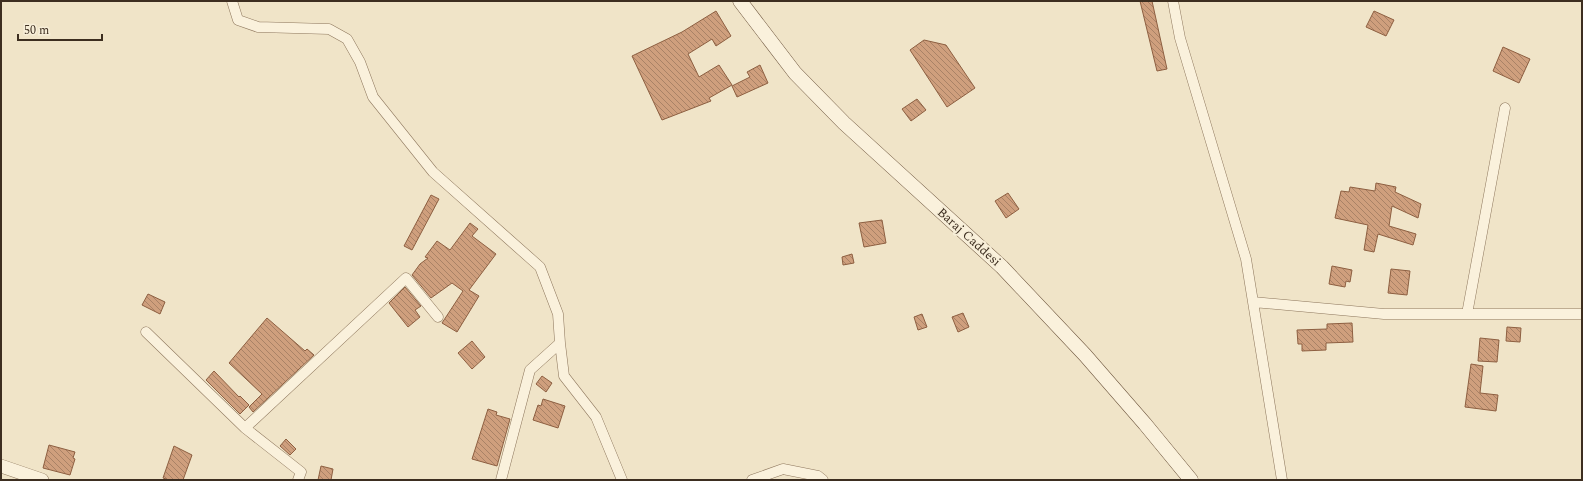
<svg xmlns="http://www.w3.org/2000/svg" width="1583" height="481" viewBox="0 0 1583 481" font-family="Spectral,serif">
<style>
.building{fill:url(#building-back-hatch);stroke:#8d5f41}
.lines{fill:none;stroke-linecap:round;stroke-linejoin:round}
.minor-casing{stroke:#8d765c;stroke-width:11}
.tertiary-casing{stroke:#8d765c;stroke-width:14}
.secondary-casing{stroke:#6f573f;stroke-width:15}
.minor{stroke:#faf1dc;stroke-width:10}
.tertiary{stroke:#faf1dc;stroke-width:13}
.secondary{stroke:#faf1dc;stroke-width:14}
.labels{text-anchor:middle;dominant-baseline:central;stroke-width:4;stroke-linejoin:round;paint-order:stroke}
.street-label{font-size:13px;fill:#3d2e20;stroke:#f7eed8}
</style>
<defs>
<pattern id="building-back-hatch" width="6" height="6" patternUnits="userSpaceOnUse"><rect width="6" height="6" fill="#cf9f7d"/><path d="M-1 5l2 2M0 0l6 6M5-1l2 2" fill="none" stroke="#a98266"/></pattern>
</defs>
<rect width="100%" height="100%" fill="#f0e4c8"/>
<!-- building -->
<path class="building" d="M1140 1H1152L1167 69 1157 71Z
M716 11 731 36 716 46 712 39 688 54 699 77 719 65 732 85 709 98 711 101 662 120 632 56 682 32Z
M1374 11 1394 20 1386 36 1366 27Z
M924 40 946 45 975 88 947 107 910 50Z
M1503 47 1530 59 1519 83 1493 71Z
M760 65 768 83 737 97 732 86 750 77 747 72Z
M917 99 926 110 911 121 902 109Z
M1376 183 1396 187 1395 192 1421 204 1418 218 1392 206 1389 226 1416 234 1413 245 1378 234 1374 252 1364 250 1368 225 1335 218 1341 191 1349 192 1350 187 1375 191Z
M1008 193 1019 209 1006 218 995 201Z
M431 195 439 199 412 250 404 246Z
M882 220 886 243 864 247 859 223Z
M470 223 478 229 472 236 496 254 469 290 479 296 457 332 442 323 463 291 452 283 431 298 412 275 420 264 428 258 425 257 437 241 450 250Z
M852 254 854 263 843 265 842 257Z
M1332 266 1352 270 1350 282 1346 281 1345 287 1329 284Z
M1391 269 1410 271 1407 295 1388 293Z
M405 287 421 306 415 310 420 317 408 327 389 303Z
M148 294 165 302 160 314 142 305Z
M963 313 969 327 958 332 952 317Z
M922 314 927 327 918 330 914 317Z
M267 318 305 351 307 349 314 355 253 412 249 407 262 394 229 363Z
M1352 323 1353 342 1326 343V350L1302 351V344H1298L1297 330 1327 329V324Z
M1507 327 1521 328 1520 342 1506 341Z
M1480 338 1499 340 1497 362 1478 361Z
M472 341 485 357 472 369 458 353Z
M1471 364 1483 366 1480 393 1498 395 1496 411 1465 407Z
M214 371 239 397 240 396 249 405 240 414 206 380Z
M542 376 552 383 546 392 536 384Z
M543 399 565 406 558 428 533 420 538 405 541 406Z
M488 409 497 412 496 415 510 419 497 466 472 459Z
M286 439 296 449 290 455 280 446Z
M49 445 75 452 73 458 75 459 70 475 43 468Z
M174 446 192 455 183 480H169L163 478Z
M321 466 333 469 331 480H318Z"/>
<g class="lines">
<defs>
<path id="minor" d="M232 1 238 20 258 27 329 29 347 39 360 62 373 97 433 172 540 267 558 314 560 343 564 376 596 417 622 480
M1173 1 1180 38 1246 259 1282 480
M1253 302 1384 314H1582
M1467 314 1505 108
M146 332 245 428 301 472 298 480
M245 428 406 278 438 317
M501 480 530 370 560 343
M752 480 783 469 818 476 823 480"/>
<path id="tertiary" d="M1 466 42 480"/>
<path id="secondary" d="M740 1 795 73 844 123 1002 267 1085 355 1145 424 1191 480"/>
</defs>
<!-- minor casing -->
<use href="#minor" class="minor-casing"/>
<!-- tertiary casing -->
<use href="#tertiary" class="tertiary-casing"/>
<!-- secondary casing -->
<use href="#secondary" class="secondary-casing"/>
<!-- minor -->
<use href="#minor" class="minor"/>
<!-- tertiary -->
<use href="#tertiary" class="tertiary"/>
<!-- secondary -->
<use href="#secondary" class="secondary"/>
</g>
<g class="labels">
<!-- street labels -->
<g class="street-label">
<text transform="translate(969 237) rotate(42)">Baraj Caddesi</text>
</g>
</g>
<!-- border -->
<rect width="1583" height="481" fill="none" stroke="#3d2e20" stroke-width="4"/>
<!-- scale -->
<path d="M18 34v6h84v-6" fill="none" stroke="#3d2e20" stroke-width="2"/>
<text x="24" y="34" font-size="12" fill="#3d2e20" stroke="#f7eed8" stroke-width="3" paint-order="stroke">50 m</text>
</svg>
